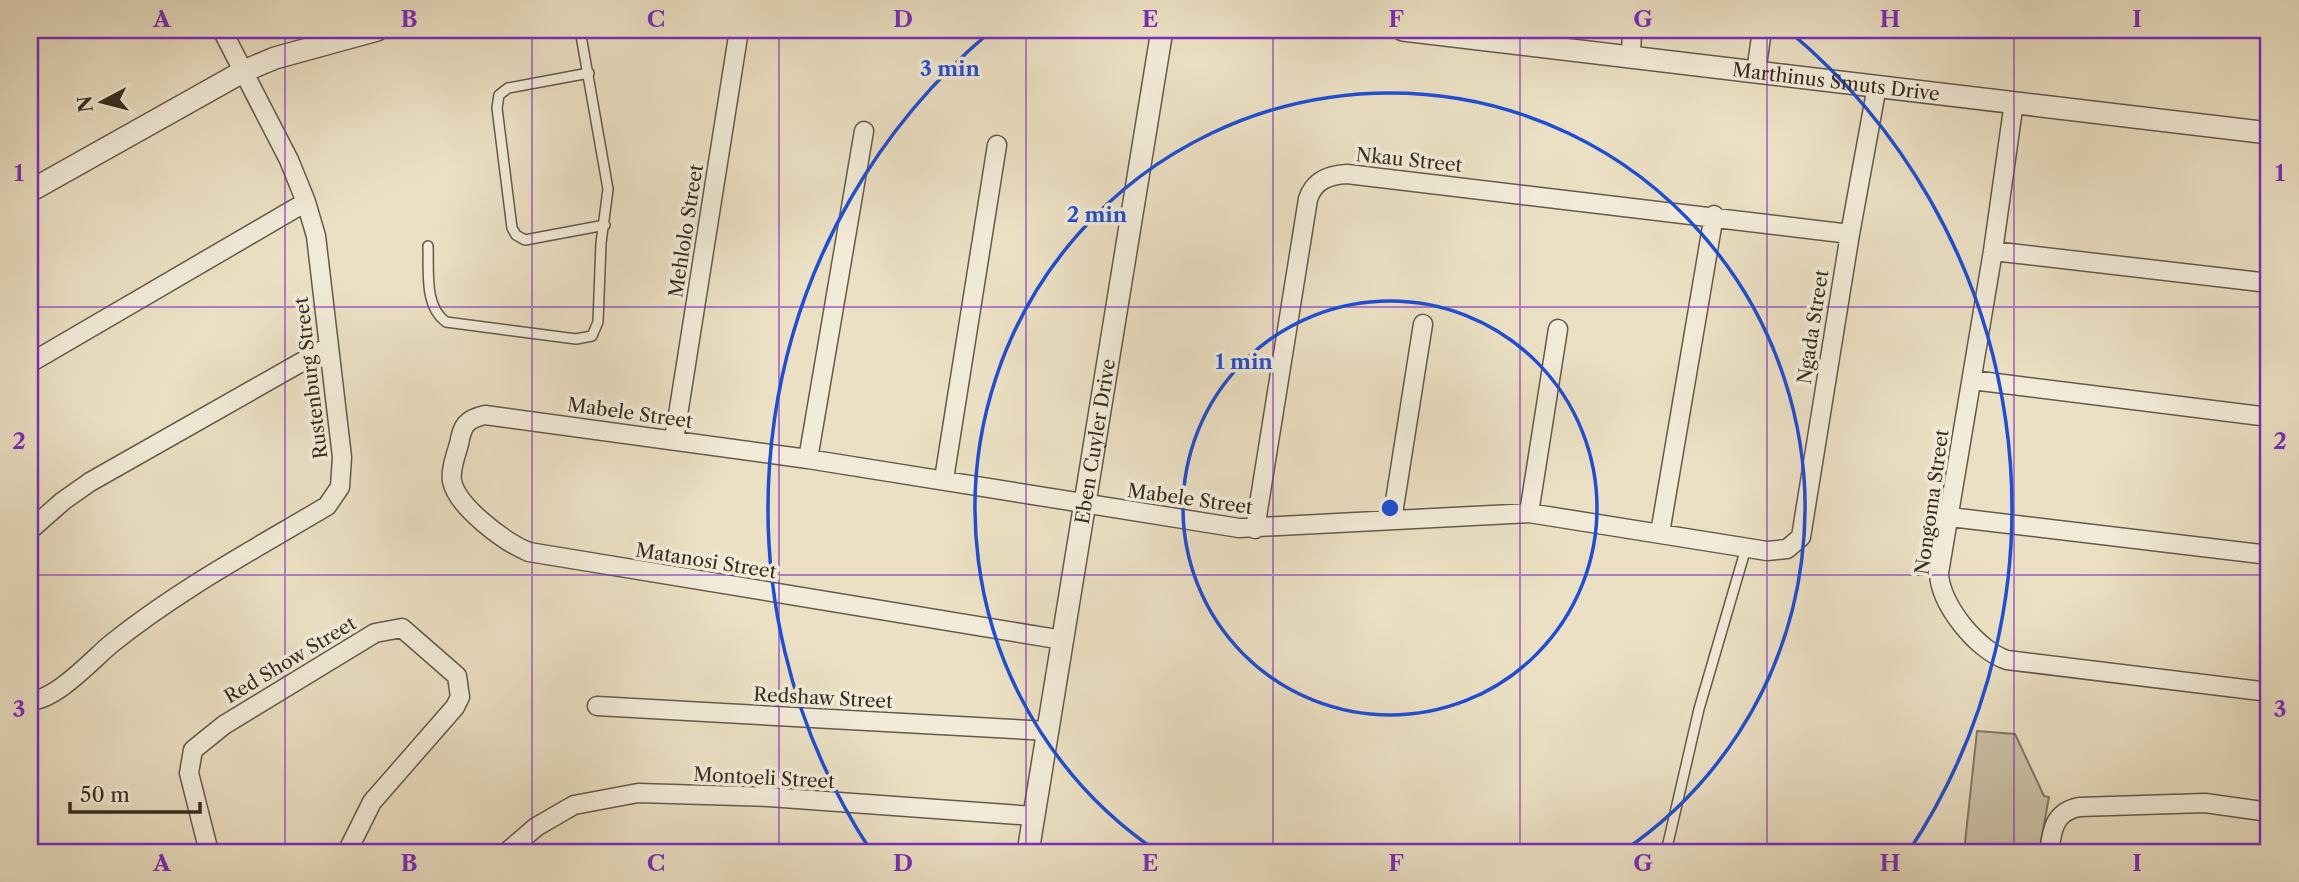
<svg xmlns="http://www.w3.org/2000/svg" width="2299" height="882" viewBox="0 0 2299 882" font-family="'Libre Caslon Text',serif">
<style>
.green{fill:#ccc2a7;stroke:#827864;stroke-width:2}
.lines{fill:none;stroke-linecap:round;stroke-linejoin:round}
.service-casing{stroke:#645a4a;stroke-width:12}
.minor-casing{stroke:#645a4a;stroke-width:21}
.tertiary-casing{stroke:#645a4a;stroke-width:24}
.service{stroke:#f2ebd8;stroke-width:9}
.minor{stroke:#f2ebd8;stroke-width:18}
.tertiary{stroke:#f2ebd8;stroke-width:21}
.grid{fill:none;stroke:#7b2cbf;stroke-width:2;stroke-opacity:0.55}
.ring{fill:none;stroke:#1d4ed8;stroke-width:3.5}
.labels{text-anchor:middle;dominant-baseline:central;stroke-width:7;stroke-linejoin:round;paint-order:stroke}
.street-label{font-size:19px;fill:#372d21;stroke:#f2ebd8}
.centre{fill:#1d4ed8;stroke:#f2ebd8;stroke-width:3.5}
.ring-label{font-size:21px;text-anchor:middle;font-weight:bold;fill:#1d4ed8;stroke:#f2ebd8;stroke-width:7;stroke-linejoin:round;paint-order:stroke}
.neatline{fill:none;stroke:#7b2cbf;stroke-width:2.5}
.grid-label{font-size:23px;text-anchor:middle;font-weight:bold;fill:#7b2cbf}
</style>
<rect width="100%" height="100%" fill="#ebe0c3"/>
<filter id="stains"><feTurbulence type="fractalNoise" baseFrequency=".00286" numOctaves="4"/><feColorMatrix values="0 0 0 0 .2 0 0 0 0 .09 0 0 0 0 .02 0 0 0 .5 -.17"/></filter>
<radialGradient id="worn" r=".72"><stop offset=".6" stop-color="#630" stop-opacity="0"/><stop offset="1" stop-color="#630" stop-opacity=".3"/></radialGradient>
<!-- green -->
<path class="green" d="M1977 731 2015 734 2044 796 2049 797 2039 852H1964Z"/>
<g class="lines">
<defs>
<path id="service" d="M589 73 508 88 499 95 497 108 512 228 516 235 525 240 605 225
M428 246C429 272 424 306 446 322L576 339 592 336 598 322 601 243 608 189 580 30
M1666 852 1699 709 1746 548"/>
<path id="minor" d="M1631 56 1632 30
M1756 72 1762 30
M2014 102 1993 251 1939 573C1940 605 1978 651 2007 660L2269 692
M1993 251 2269 283
M30 363 306 202
M1972 380 2269 417
M674 440 739 30
M808 459 864 131
M944 479 997 145
M1529 513 1558 329
M1950 517 2269 555
M1392 520 1423 324
M1255 529 1308 199C1314 180 1329 175 1347 174L1850 234
M30 530 63 501 90 482 328 347
M1660 533 1714 215
M1063 640 529 552C506 543 457 507 452 481 450 471 456 454 459 444 462 426 466 419 485 415L808 459 1239 528 1529 513 1767 551 1787 549 1801 537 1850 234 1877 86
M30 700C54 702 93 659 111 644 178 590 253 550 327 506L340 487 342 457 316 236 306 202 289 160 222 30
M597 706 1048 731
M209 852 189 773 193 750 224 725 375 633 402 628 457 676 460 697 455 707 372 802 347 852
M507 852 536 827 574 805 638 793 769 797 1034 816
M2049 852C2052 830 2054 812 2079 807L2205 803 2269 812"/>
<g id="tertiary">
<path id="s1" d="M1403 30 2269 133"/>
<path d="M30 191 244 71 275 58 377 30"/>
<path id="s2" d="M1028 852 1162 30"/>
</g>
</defs>
<!-- service casing -->
<use href="#service" class="service-casing"/>
<!-- minor casing -->
<use href="#minor" class="minor-casing"/>
<!-- tertiary casing -->
<use href="#tertiary" class="tertiary-casing"/>
<!-- service -->
<use href="#service" class="service"/>
<!-- minor -->
<use href="#minor" class="minor"/>
<!-- tertiary -->
<use href="#tertiary" class="tertiary"/>
</g>
<!-- grid -->
<path class="grid" d="M285 30V852M532 30V852M779 30V852M1026 30V852M1273 30V852M1520 30V852M1767 30V852M2014 30V852M30 307H2269M30 575H2269"/>
<!-- distance rings -->
<g class="ring">
<circle cx="1390" cy="508" r="207"/>
<path d="M1158 852A415 415 0 1 1 1622 852"/>
<path d="M871 851A622 622 0 0 1 990 32M1790 32A622 622 0 0 1 1909 851"/>
</g>
<g class="labels">
<!-- street labels -->
<g class="street-label">
<text stroke="none"><textPath href="#s1" startOffset="436">Marthinus Smuts Drive</textPath></text>
<text transform="translate(1409 160) rotate(6)">Nkau Street</text>
<text transform="translate(686 231) rotate(-81)">Mehlolo Street</text>
<text transform="translate(1813 327) rotate(-81)">Ngada Street</text>
<text transform="translate(311 378) rotate(-97)">Rustenburg Street</text>
<text transform="translate(630 413) rotate(8)">Mabele Street</text>
<text stroke="none"><textPath href="#s2" startOffset="416">Eben Cuyler Drive</textPath></text>
<text transform="translate(1190 499) rotate(8)">Mabele Street</text>
<text transform="translate(1932 502) rotate(-82)">Nongoma Street</text>
<text transform="translate(706 561) rotate(9)">Matanosi Street</text>
<text transform="translate(290 660) rotate(-31)">Red Show Street</text>
<text transform="translate(823 698) rotate(3)">Redshaw Street</text>
<text transform="translate(764 778) rotate(3)">Montoeli Street</text>
</g>
</g>
<circle cx="1390" cy="508" r="10" class="centre"/>
<g class="ring-label">
<text x="950" y="76">3 min</text>
<text x="1097" y="222">2 min</text>
<text x="1244" y="369">1 min</text>
</g>
<!-- margin -->
<rect width="2299" height="882" fill="none" stroke="#ebe0c3" stroke-width="77"/>
<!-- north arrow -->
<g transform="translate(102 102) rotate(263)" stroke="#f2ebd8" stroke-width="5" paint-order="stroke">
<path d="M0-5L12 26L0 18L-12 26Z" fill="#372d21"/>
<text y="-10" font-size="19" font-weight="bold" text-anchor="middle" fill="#372d21">N</text>
</g>
<!-- scale -->
<path d="M70 802v10h130v-10" fill="none" stroke="#372d21" stroke-width="3.5"/>
<text x="80" y="802" font-size="21" fill="#372d21" stroke="#f2ebd8" stroke-width="5" paint-order="stroke">50 m</text>
<rect x="38" y="38" width="2222" height="806" class="neatline"/>
<g class="grid-label">
<text x="162" y="27">A</text>
<text x="409" y="27">B</text>
<text x="656" y="27">C</text>
<text x="903" y="27">D</text>
<text x="1150" y="27">E</text>
<text x="1396" y="27">F</text>
<text x="1643" y="27">G</text>
<text x="1890" y="27">H</text>
<text x="2137" y="27">I</text>
<text x="19" y="181">1</text>
<text x="2280" y="181">1</text>
<text x="19" y="449">2</text>
<text x="2280" y="449">2</text>
<text x="19" y="717">3</text>
<text x="2280" y="717">3</text>
<text x="162" y="871">A</text>
<text x="409" y="871">B</text>
<text x="656" y="871">C</text>
<text x="903" y="871">D</text>
<text x="1150" y="871">E</text>
<text x="1396" y="871">F</text>
<text x="1643" y="871">G</text>
<text x="1890" y="871">H</text>
<text x="2137" y="871">I</text>
</g>
<rect width="100%" height="100%" filter="url(#stains)"/>
<rect width="100%" height="100%" fill="url(#worn)"/>
</svg>
